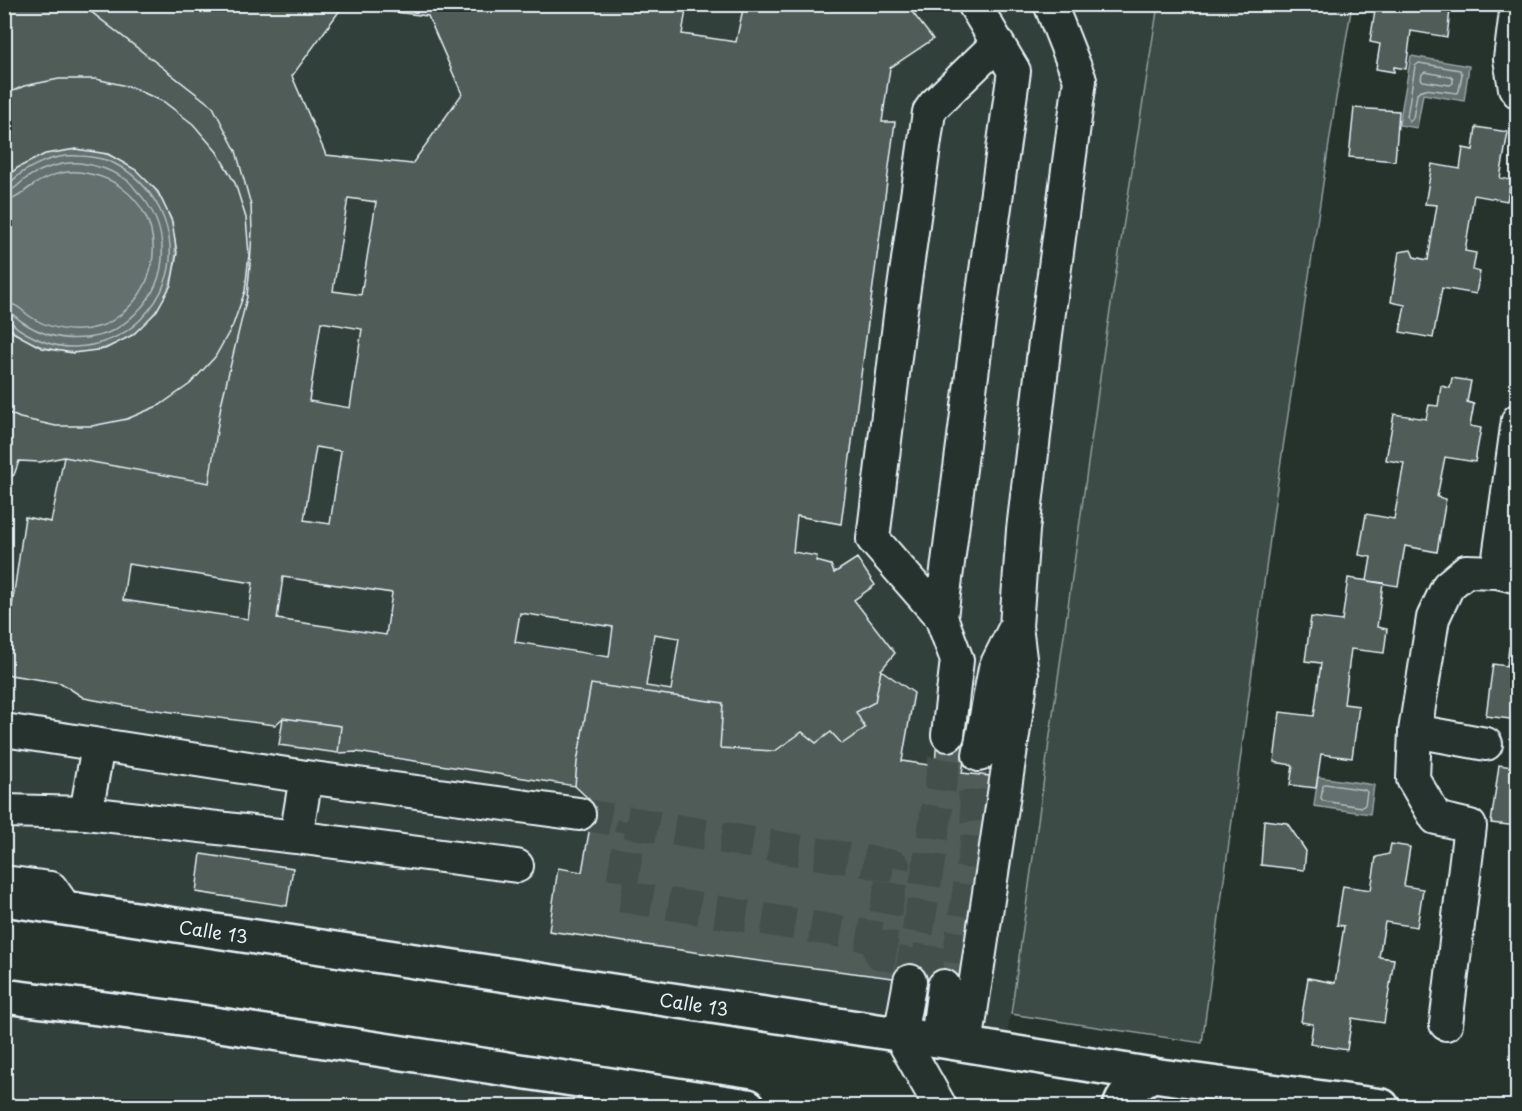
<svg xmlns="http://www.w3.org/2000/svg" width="1522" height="1111" viewBox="0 0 1522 1111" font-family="'Playpen Sans',sans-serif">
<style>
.built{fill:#333f3a}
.green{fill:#3e4b47;stroke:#939ea0;stroke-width:1.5}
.water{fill:#636f6d;stroke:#98a3a5;stroke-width:1.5}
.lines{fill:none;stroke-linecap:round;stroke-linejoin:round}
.shore{stroke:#b3bdc0;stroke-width:1.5}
.building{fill:#505c59;stroke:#e8f1f8;stroke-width:1.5;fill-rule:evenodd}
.minor-tunnel{stroke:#43504b;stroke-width:32;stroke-dasharray:32 16;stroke-linecap:butt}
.minor-casing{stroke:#e8f1f8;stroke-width:36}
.major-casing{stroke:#e8f1f8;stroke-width:38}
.minor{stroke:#26332d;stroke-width:32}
.major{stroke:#26332d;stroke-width:33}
.labels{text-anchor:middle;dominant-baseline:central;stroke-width:6;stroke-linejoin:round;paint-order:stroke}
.street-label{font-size:18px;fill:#e8f1f8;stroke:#26332d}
</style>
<rect width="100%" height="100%" fill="#26332d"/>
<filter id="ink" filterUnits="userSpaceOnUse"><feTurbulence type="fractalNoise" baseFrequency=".0167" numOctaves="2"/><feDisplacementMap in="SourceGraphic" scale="12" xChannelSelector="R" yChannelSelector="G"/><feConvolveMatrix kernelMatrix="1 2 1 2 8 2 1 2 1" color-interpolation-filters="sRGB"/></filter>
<g filter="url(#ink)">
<!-- built -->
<path class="built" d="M5 5H1158L1104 349 1005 1051 5 899Z
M5 996 748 1106H5Z"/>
<!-- green -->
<path class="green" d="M1158 5H1352L1335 104 1276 494 1202 1043 1011 1014 1104 349Z"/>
<!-- water -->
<path class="water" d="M1411 56 1469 66 1464 101 1423 94 1417 128 1399 125Z
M76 149C87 151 99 151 108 155 112 156 116 159 120 161 125 164 132 166 136 170 195 217 186 309 119 342 101 351 81 355 61 351 38 347 21 340 5 323V180L17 168 45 154Z
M1318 777 1374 785 1370 814 1314 806Z"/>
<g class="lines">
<!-- shore -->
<path class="shore" d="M1419 63 1460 70 1462 74 1459 91 1457 93 1425 89 1419 91 1417 94 1413 118 1409 121 1407 117 1415 66Z
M1425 72 1451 77 1453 79V83L1450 85 1423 81 1421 79 1422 74Z
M4 184C13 183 16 176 23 172 39 162 60 154 79 156 87 156 98 158 106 160 153 177 183 235 165 282 160 297 151 309 140 320 123 337 99 346 75 347 55 348 35 339 19 329 13 325 12 320 4 320
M4 191C14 191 17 186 24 180 37 170 63 161 80 163 97 165 112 170 127 180 130 182 133 186 136 190 170 224 172 278 136 313 126 323 113 333 98 336 71 342 47 338 24 323 16 318 14 313 4 312
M4 200C18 200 22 192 32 186 45 177 63 170 79 172 94 174 110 178 122 188 162 217 163 274 128 308 120 316 109 324 98 327 75 334 47 329 28 315 20 309 16 303 4 303
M1325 784 1365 790 1367 792 1365 805 1362 807 1323 801 1321 798 1323 786Z"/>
</g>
<!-- building -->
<path class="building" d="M4 4H81L213 107 236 151 251 205 252 232 250 265 247 297 221 405 209 483 64 457 40 462 19 461 14 475 4 481V411L20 418 56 426H92L127 419 160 405 190 384 215 357 233 325 245 291 249 254 246 218 235 183 217 152 193 124 164 102 131 87 96 79H59L24 86 4 95Z
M81 4H687L682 34 736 42 744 4H906L933 39 890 68 882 122H895L841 524 797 516 793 552 817 556 816 561 831 565 834 573 857 558 875 585 854 600 895 653 881 670 875 702 856 712 865 728 842 744 831 732 816 743 802 732 775 751 720 748 723 703 591 684 577 762 575 786 357 752 338 753 341 726 283 718 275 725 133 707 84 698 61 683 4 674V661L25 517 51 522 64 457 209 483 221 405 247 297 250 265 252 232 251 205 236 151 213 107ZM343 6 428 16 462 94 412 164 326 155 292 76ZM348 198 376 202 361 295 333 291ZM321 322 362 329 350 408 309 401ZM316 447 341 451 330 524 304 520ZM128 564 253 583 248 619 123 600ZM283 577 392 593 386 635 277 619ZM520 613 613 627 609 657 515 642ZM654 634 679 638 671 690 646 686Z
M1376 4H1447L1446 9 1450 10 1447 37 1411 31 1406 69 1394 67V72L1376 69 1380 44 1370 42Z
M59 79H96L131 87 164 102 193 124 217 152 235 183 246 218 249 254 245 291 233 325 215 357 190 384 160 405 127 419 92 426H56L20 418 4 411V323L14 333 42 348 73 353 105 349 133 335 156 312 171 285 177 253 172 221 158 192 136 170 108 154 76 149 45 154 17 168 4 180V95L24 86Z
M1354 108 1399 111 1395 161 1349 157Z
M1476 127 1508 132 1500 178 1511 180 1507 201 1474 195 1465 251 1476 253 1473 270 1480 272 1476 294 1442 288 1433 338 1400 332 1405 305 1391 302 1399 252 1411 250 1414 257 1428 260 1437 205 1425 204 1432 164 1460 169 1463 148 1473 150Z
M1452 378 1471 381 1467 402 1474 404 1470 426 1481 428 1475 462 1445 457 1437 497 1446 499 1437 552 1405 546 1398 586 1367 581 1371 557 1359 555 1366 514 1394 519 1404 463 1386 460 1394 414 1426 419 1429 405 1438 406 1441 386 1450 388Z
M1348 578 1383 583 1377 627 1387 629 1384 653 1351 649 1344 704 1359 706 1352 758 1321 754 1316 788 1290 785 1293 765 1274 762 1280 712 1314 716 1321 663 1305 661 1311 617 1342 621Z
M1509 647 1518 648V720L1486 716 1493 664 1507 666Z
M881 670 914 693 902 761 935 766 937 736 967 742 962 773 999 777 964 989 893 978 736 958 549 931 558 868 582 872 594 804 575 786 577 762 591 684 723 703 720 748 775 751 802 732 816 743 831 732 842 744 865 728 856 712 875 702Z
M283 718 341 726 338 753 279 745Z
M1518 724V826L1491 823 1499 765 1512 767Z
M1264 820 1287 823 1306 851 1304 870 1261 865Z
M1391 844 1410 847 1404 886 1423 889 1417 927 1385 922 1379 957 1394 959 1384 1023 1352 1018 1347 1050 1310 1044 1313 1024 1301 1022 1308 978 1335 983 1344 926 1337 925 1343 886 1371 890 1376 857 1389 854Z
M201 854 293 868 287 906 196 892Z
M1518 906V933L1513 932Z
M1518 994V1034L1511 1035Z"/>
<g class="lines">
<!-- minor-tunnel -->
<path class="minor-tunnel" d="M579 814 894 866 881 938 620 896 632 822
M881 938 879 951 881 954 957 966 978 827 974 790
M910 980 927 874 948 735"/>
<defs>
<path id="minor" d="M1517 4 1510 59 1515 88 1518 92
M1497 572 1518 420
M941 617 978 328 1014 71 974 4
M4 730 306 777 579 814
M1415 731 1486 744
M948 735 957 660 941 617 873 539 900 316 929 112 934 105 997 44
M979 755 995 668 1016 626
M4 811 86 813 296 837 306 777
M86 813 98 746
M296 837 517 866
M4 882 51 888 65 908
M910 981 900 1035 940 1106
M1446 1024 1470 826 1436 818 1413 779 1415 731 1433 618 1448 586 1466 571 1497 572 1518 577
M937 1040 944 986
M966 1045 1022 675 1016 626 1023 530 1045 342 1080 80 1050 4"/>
<g id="major">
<path id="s1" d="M4 899 937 1040 1153 1075 1382 1106"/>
<path d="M4 996 168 1017 748 1106"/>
<path d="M1120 1106C1126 1090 1137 1083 1153 1075"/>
</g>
</defs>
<!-- minor casing -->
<use href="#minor" class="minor-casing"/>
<!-- major casing -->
<use href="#major" class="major-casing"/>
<!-- minor -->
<use href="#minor" class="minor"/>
<!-- major -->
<use href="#major" class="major"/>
</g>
</g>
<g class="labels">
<!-- street labels -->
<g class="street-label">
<text stroke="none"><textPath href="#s1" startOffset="212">Calle 13</textPath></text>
<text stroke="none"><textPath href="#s1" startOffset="698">Calle 13</textPath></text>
</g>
</g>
<!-- margin -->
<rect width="1522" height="1111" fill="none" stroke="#26332d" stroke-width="24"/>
<rect x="12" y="12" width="1498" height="1087" fill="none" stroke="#e8f1f8" stroke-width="2" filter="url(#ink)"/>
</svg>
